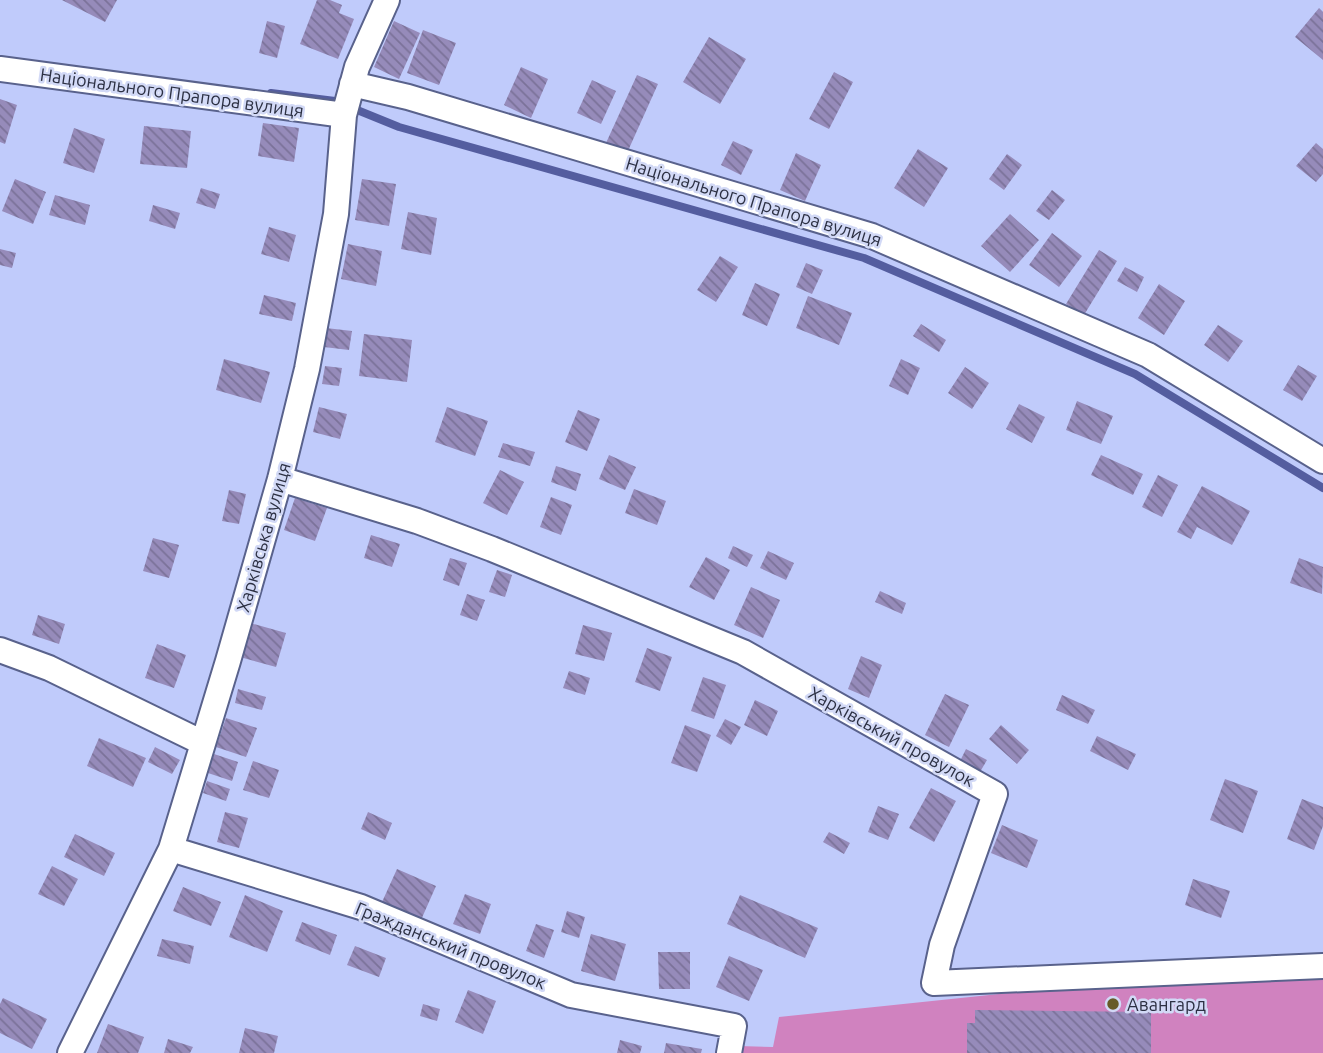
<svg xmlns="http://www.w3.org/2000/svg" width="1323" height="1053" viewBox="0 0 1323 1053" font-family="Ubuntu,sans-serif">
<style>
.pitch{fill:#d082bf}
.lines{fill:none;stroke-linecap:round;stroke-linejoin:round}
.stream{stroke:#545d9f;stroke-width:8}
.building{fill:url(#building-back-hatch)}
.street-casing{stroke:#59628c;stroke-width:28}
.street{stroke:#fff;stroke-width:24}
.poi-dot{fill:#675a27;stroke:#d2d9f6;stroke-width:2.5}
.labels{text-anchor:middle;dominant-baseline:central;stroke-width:5;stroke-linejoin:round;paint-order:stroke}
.street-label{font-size:18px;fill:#2c3043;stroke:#d2d9f6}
.poi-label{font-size:18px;fill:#2c3043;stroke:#d2d9f6;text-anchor:start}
</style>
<defs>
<pattern id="building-back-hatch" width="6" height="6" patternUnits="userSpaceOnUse" patternTransform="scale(1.75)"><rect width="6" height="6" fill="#968bba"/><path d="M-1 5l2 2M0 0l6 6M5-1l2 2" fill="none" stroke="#7b7299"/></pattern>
</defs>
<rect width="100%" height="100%" fill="#c0cbfb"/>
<!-- pitch -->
<path class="pitch" d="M1323 978V1053H737L738 1046 773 1047 779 1017 1028 991Z"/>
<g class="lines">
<!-- stream -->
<path class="stream" d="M271 93 335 101 399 127 864 258 1135 374 1323 488"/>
</g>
<!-- building -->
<path class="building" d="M62 0H117L105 22Z
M317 0H330L342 5 339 13 354 19 338 59 300 44Z
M1319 8 1323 12V60L1295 37Z
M267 21 285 26 277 58 259 53Z
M394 21 420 33 399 79 374 67Z
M423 30 456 43 439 85 407 73Z
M709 37 746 59 720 104 683 82Z
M521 67 548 79 531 118 504 105Z
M834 72 853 82 829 129 809 119Z
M637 75 658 84 627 153 606 143Z
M592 80 616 91 601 124 577 113Z
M0 99 17 105 5 144 0 142Z
M263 123 299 128 294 162 258 156Z
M144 126 191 131 187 168 140 164Z
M74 128 105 139 94 173 63 163Z
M733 141 753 150 741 175 721 165Z
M1316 143 1323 149V174L1316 182 1296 166Z
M918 149 948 168 924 207 894 188Z
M796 153 821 165 805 201 780 190Z
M1007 154 1022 165 1004 190 989 179Z
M15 179 46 192 33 224 2 211Z
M362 179 396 184 389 226 355 220Z
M201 188 220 194 215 209 196 203Z
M1052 190 1065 200 1049 220 1036 211Z
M55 195 90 205 85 225 49 215Z
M153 205 180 213 175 229 149 221Z
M408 212 437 218 431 255 401 249Z
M1010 214 1039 240 1010 272 981 246Z
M269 227 296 235 289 262 261 254Z
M1052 233 1082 256 1059 287 1029 265Z
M348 244 382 251 376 286 341 279Z
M0 249 16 253 12 268 0 265Z
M1099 250 1117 261 1084 315 1066 304Z
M720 256 738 267 716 302 697 290Z
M806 263 823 270 812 294 796 287Z
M1125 267 1144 277 1137 292 1117 281Z
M755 283 780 294 767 326 742 315Z
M1159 284 1185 301 1164 335 1138 318Z
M264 295 296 303 292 321 259 314Z
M808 296 852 313 839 345 796 328Z
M921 324 946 340 939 352 913 336Z
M1218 325 1243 341 1228 362 1204 345Z
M326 328 352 331 349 350 324 347Z
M364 334 412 340 407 382 359 376Z
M224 359 270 372 261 403 216 390Z
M901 359 920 368 908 395 889 386Z
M1298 365 1317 376 1302 401 1283 390Z
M325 366 342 368 339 386 322 384Z
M965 367 989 383 972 409 948 393Z
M1077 401 1113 416 1101 444 1066 430Z
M1019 404 1045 417 1032 443 1006 429Z
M319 407 347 414 340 439 313 432Z
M447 407 488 421 475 456 435 442Z
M578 410 600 419 587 451 565 442Z
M503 443 535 452 530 466 498 457Z
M609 455 636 467 625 490 599 479Z
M1101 455 1143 474 1133 495 1091 475Z
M556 466 581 474 576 491 551 482Z
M500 470 524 482 507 515 483 503Z
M1158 475 1178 485 1162 517 1142 507Z
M1202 486 1250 511 1232 545 1197 527 1191 539 1177 532Z
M634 489 666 501 657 525 625 513Z
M229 490 246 494 239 524 222 521Z
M551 497 572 505 561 535 540 527Z
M295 498 327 508 315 541 284 530Z
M371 535 400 544 392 567 364 558Z
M153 538 179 545 169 578 143 571Z
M733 546 753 555 747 567 728 558Z
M768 551 794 563 786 580 760 568Z
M706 557 730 570 714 600 689 587Z
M450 558 467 563 459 586 443 580Z
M1299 558 1323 567 1322 594 1290 583Z
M497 570 512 575 505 597 489 592Z
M751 587 780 600 763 638 734 625Z
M880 591 906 603 902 614 875 602Z
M467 594 485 600 477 621 460 615Z
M38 615 65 624 59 644 32 635Z
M250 623 286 633 276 667 240 657Z
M583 625 612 633 604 661 575 654Z
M157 644 186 655 174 688 145 678Z
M647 648 672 657 660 691 635 682Z
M861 656 882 665 869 698 848 689Z
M569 671 590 678 585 695 563 688Z
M703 677 726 685 714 719 691 711Z
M238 689 266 697 262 710 235 703Z
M945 694 969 705 949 747 925 735Z
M1062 695 1095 710 1088 724 1056 710Z
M755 700 778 711 767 736 744 725Z
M226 718 257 728 246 757 216 747Z
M725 719 741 727 731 745 716 736Z
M685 725 711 735 697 772 671 763Z
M1001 725 1029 750 1017 764 989 739Z
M1097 736 1136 754 1128 770 1090 751Z
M99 738 146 758 133 787 87 766Z
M155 747 180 760 172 774 148 762Z
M966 749 987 760 980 772 960 761Z
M211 753 238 762 232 781 205 772Z
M253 761 279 770 269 798 243 790Z
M1225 779 1258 791 1243 833 1210 820Z
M207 781 230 789 226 801 203 793Z
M931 788 956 801 934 842 909 828Z
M1302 799 1323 807V826L1314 850 1287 839Z
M878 806 899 814 888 840 868 832Z
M225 812 248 818 239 848 217 842Z
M368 812 392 823 385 840 361 829Z
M1002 825 1038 840 1027 868 991 853Z
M829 832 850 843 844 854 823 842Z
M75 834 115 853 104 876 64 857Z
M52 866 78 879 64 906 38 894Z
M397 869 436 886 421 920 382 902Z
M1193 879 1230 891 1221 918 1185 905Z
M183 887 221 902 211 926 173 911Z
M465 894 491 904 480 934 453 924Z
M245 895 283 911 267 952 229 937Z
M740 895 818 928 805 958 727 924Z
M567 911 585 917 579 938 561 932Z
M302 922 337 935 330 955 295 941Z
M536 924 554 930 544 958 526 951Z
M591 934 626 944 615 981 581 971Z
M162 939 194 946 190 964 157 956Z
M355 946 386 958 379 977 347 965Z
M658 952H690V989H659Z
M729 956 763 970 749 1001 716 987Z
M468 990 496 1001 483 1034 455 1022Z
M3 998 47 1019 32 1049 0 1033V1004Z
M423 1004 440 1009 437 1021 420 1016Z
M975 1010 1151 1012V1053H967V1023H975Z
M108 1024 144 1037 138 1053H97Z
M245 1028 278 1036 274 1053H239Z
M168 1039 193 1047 190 1053H164Z
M620 1040 642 1046 640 1053H617Z
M666 1043 702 1049 701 1053H664Z"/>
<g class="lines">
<defs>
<path id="street" d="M0 69 344 115
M352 84 408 97 872 236 1148 355 1323 461
M280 479 417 521 492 549 743 652 995 794 942 945 934 983 1323 966
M0 650 49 668 203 743
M171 849 361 907 571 995 734 1026 729 1053
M70 1053 171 849 228 661 280 479 307 369 336 214 344 115 357 67 387 0"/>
</defs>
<!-- street casing -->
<use href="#street" class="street-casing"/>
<!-- street -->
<use href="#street" class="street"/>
</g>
<!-- markers -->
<circle class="poi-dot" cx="1113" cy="1004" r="7"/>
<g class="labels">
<!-- street labels -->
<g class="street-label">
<text transform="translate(172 92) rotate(8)">Національного Прапора вулиця</text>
<text transform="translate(754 201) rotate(17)">Національного Прапора вулиця</text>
<text transform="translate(263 537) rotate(-74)">Харківська вулиця</text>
<text transform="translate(892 736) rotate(29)">Харківський провулок</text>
<text transform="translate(451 945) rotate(22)">Гражданський провулок</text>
</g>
<!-- poi labels -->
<g class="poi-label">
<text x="1127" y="1004">Авангард</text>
</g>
</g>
</svg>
